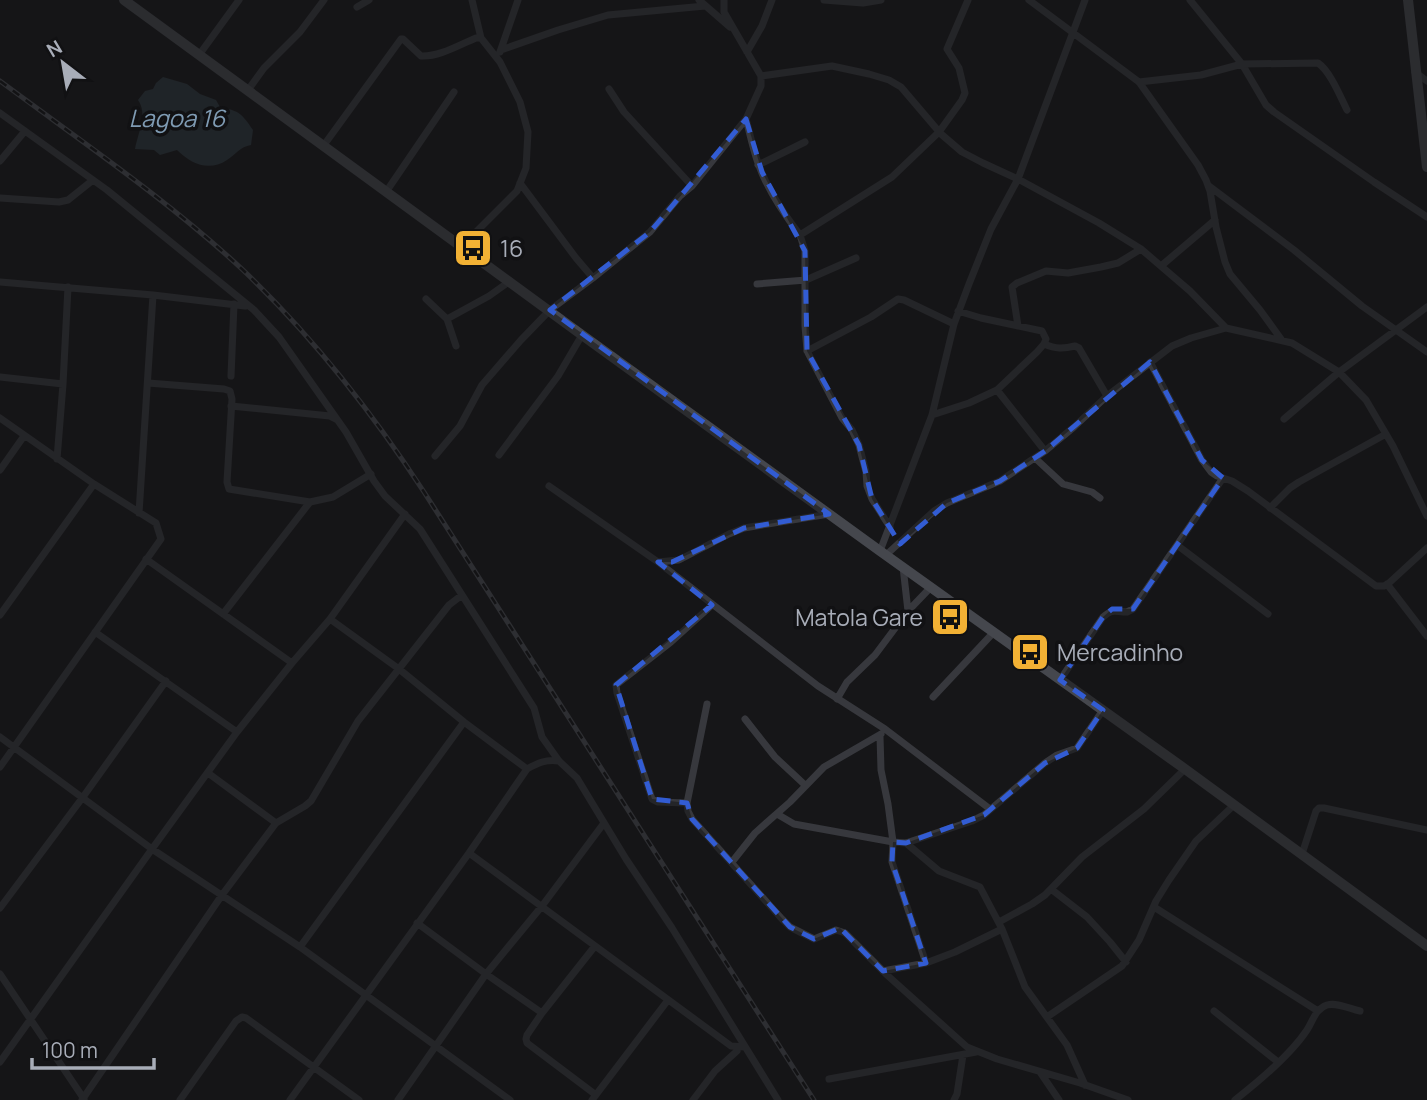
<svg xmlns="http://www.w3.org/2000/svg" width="1427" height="1100" viewBox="0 0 1427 1100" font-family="Manrope,sans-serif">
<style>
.water{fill:#2c353c}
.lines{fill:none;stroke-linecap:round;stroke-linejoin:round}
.street{stroke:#37383d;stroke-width:7}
.secondary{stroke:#45474d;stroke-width:10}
.rail-casing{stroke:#4a4c52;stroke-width:5}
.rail{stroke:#111113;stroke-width:2.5;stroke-dasharray:8;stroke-linecap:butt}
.marked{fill:none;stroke:#325cd3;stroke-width:5;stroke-dasharray:14 9;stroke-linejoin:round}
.labels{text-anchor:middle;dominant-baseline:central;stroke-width:7;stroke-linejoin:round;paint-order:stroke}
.poi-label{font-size:23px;fill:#a8adb8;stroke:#111113;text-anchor:start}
.water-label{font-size:24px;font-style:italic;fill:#7f9bb3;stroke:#111113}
</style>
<rect width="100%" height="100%" fill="#161618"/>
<!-- water -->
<path class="water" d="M163 77 187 84 200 94 216 100 220 107C240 111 242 114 253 130L251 145C240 147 236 154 227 160 209 172 191 164 177 150L160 155 154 150 135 149C138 133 148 114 138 100L145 91 153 89 156 83Z"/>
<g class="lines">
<!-- street -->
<path class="street" d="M472 0 481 38
M699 0 730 27
M824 0 863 3 881 0
M1029 0 1139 82 1198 165 1206 180 1210 191 1216 227 1225 262 1230 274 1260 310 1281 339
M1190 0 1242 64 1266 105 1274 112 1374 182 1427 217
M357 7 369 0
M501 50 558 30 608 15 705 6
M500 52 518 0
M747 52 762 26 772 0
M199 55 239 0
M1415 72 1427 81
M761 76 832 66 869 74 889 80 901 87 941 134 962 152 983 163 1018 179 1099 223 1141 249 1190 291 1226 328
M1139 82 1201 75 1242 64 1318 63C1330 71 1340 96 1347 110
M609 89 624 112 692 186
M248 90 264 68 300 32 324 0
M0 113 107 190 254 310 279 337 346 432 374 481 385 496 420 529 534 708 542 737 559 761 577 778 626 859 672 928 778 1100
M746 119C750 134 753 149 758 163 767 189 783 213 800 235
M324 145 401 39H403L421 56C439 57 459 45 476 38H481L500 62 520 102 528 132 526 168 517 191 462 246
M0 161 25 131
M758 165 805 142
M520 183 576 258 593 278
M1209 186 1294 250 1362 306 1427 352
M386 192 454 92
M0 198 59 202 68 200 93 180
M1161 266 1215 220
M0 282 153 295 245 306
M757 284 806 280 856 258
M426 299 447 319 489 296 510 281
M447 319 456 346
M1018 326 1012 287 1017 283 1046 271 1068 273 1101 267 1118 263 1141 249
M1044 344C1056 349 1063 349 1075 346L1079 348 1107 396
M807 351 871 317 898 299 904 300 954 324
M1150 362 1202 460 1211 472 1217 476 1232 481 1248 491 1376 586H1384L1389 583 1427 548
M231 376 234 304
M0 377 63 384
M148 383 224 389 230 391 232 399 227 482 229 489 310 502
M997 390 1045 451
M231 406 330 416 336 419
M932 415 969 403 997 390 1037 352 1044 344 1046 339 1042 331 981 318 958 311
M0 418 94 484 156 523 161 539 0 767
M1284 419 1339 372 1427 307
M499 455 558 376 582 335
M435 456 460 426 482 385 521 340 550 310 593 278 650 232 680 196 692 186 746 119 761 86V76L724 12V0
M1035 458 1063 484 1092 492 1100 498
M57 459 63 384 68 287
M0 470 24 436
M549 486 658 562 679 560 729 534 744 528 829 514
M1270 508 1290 488 1299 482 1386 434
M139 513 153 295
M890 527 872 499 867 486 866 472 859 445 852 430 842 418 807 351 805 326V251L800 235 892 177 939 132 962 100 965 93 959 68 947 49 968 0
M1177 545 1268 614
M880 551 932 415 954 324 969 284 991 229 1018 179 1085 0
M886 555 934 511 947 503 1000 481 1045 451 1074 427 1107 396 1172 346 1191 338 1226 328 1292 343 1339 372 1366 400 1393 446 1427 516
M146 559 292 663
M658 562 818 686 885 729 990 809
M903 567 908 611
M1387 584 1427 636
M223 614 310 502 333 497 371 474
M0 615 94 484
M330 619 399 669 464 722 527 769
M95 632 237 732
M1060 680 1103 617C1113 608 1115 612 1127 612L1133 609 1223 478
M933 697 994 632
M837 699 847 682 875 655 908 611 931 587
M707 704 687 803 688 811 692 819 782 919 790 927 814 939 836 930 845 933 887 975 967 1047 997 1059 1080 1083 1128 1100
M745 719 775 757 805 785
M880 736 881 770 888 804 893 842 892 862 926 963
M0 737 152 849 300 947 510 1100
M208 773 276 823
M687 803 658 802 652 799 617 693 616 685 671 642 712 605
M777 814 794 824 893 842 906 843 972 821 984 815 1045 763 1057 755 1077 748 1103 710
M906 843 939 871 980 887 1002 929 1025 987 1067 1045 1085 1085
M469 853 731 1046 745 1047
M1302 854 1316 811 1319 808H1324L1427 830
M732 862 755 833 790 802 824 767 881 734
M1051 889 1087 917 1110 942 1126 962
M1154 907 1318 1011
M0 908 83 797 166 681
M999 922 1032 904 1045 895 1082 857 1144 809 1185 769
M417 923 486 974 542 1013
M595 946 542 1013 527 1035 526 1039 527 1043 596 1095
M300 947 464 722
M883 971 926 963 955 952 1002 929
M0 974 84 1099
M1214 1011 1278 1062
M1047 1017 1122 966 1139 940 1156 901 1169 880 1196 841 1234 805
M0 1062 152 849 237 732 292 663 330 619 405 514
M1040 1072 1059 1100
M829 1079 976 1052
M82 1100 222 895 276 823 305 806 311 801 358 721 449 605 462 595
M180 1100 236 1021 242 1017 246 1018 359 1100
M290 1100 469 853 527 769C538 763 546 759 559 761
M398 1100 486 974 542 906 604 823
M592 1100 668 1000
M693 1100 715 1071 737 1051
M954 1100 957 1094 963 1055
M1235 1100C1258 1082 1291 1054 1307 1030 1313 1021 1315 1009 1327 1005 1337 1002 1350 1009 1360 1011"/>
<!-- secondary -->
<path class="secondary" d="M124 0 582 335 880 551 1185 769 1427 946
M1408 0 1427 167"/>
<defs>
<path id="rail" d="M0 81C82 142 168 200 243 270 312 336 372 412 424 492L814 1100"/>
</defs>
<!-- rail casing -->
<use href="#rail" class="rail-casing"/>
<!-- rail -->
<use href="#rail" class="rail"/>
</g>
<!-- marked area -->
<path d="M0 0H1427V1100H0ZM746 119 762 172 805 251 807 351 859 445 872 499 900 544 947 503 1000 481 1045 451 1150 362 1202 460 1223 478 1133 609H1112L1103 617 1060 680 1103 710 1077 748 1045 763 984 815 906 843 893 842 892 862 926 963 883 971 840 928 814 939 790 927 692 819 687 803 652 799 616 685 712 605 658 562H672L744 528 829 514 550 310 650 232Z" fill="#161618" fill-opacity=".55" fill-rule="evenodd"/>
<path class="marked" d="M746 119 762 172 805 251 807 351 859 445 872 499 900 544 947 503 1000 481 1045 451 1150 362 1202 460 1223 478 1133 609H1112L1103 617 1060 680 1103 710 1077 748 1045 763 984 815 906 843 893 842 892 862 926 963 883 971 840 928 814 939 790 927 692 819 687 803 652 799 616 685 712 605 658 562H672L744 528 829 514 550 310 650 232Z"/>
<!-- icons -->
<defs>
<symbol id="bus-square" viewBox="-11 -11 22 22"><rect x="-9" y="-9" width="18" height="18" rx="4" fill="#f2b134" stroke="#111113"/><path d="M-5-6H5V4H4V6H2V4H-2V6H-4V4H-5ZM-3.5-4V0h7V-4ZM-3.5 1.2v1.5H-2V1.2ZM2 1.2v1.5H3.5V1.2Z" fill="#111"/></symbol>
</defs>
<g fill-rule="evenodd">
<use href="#bus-square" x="451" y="226" width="44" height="44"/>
<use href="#bus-square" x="928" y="595" width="44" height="44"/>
<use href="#bus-square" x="1008" y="630" width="44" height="44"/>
</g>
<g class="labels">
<!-- poi labels -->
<g class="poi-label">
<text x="500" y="248">16</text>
<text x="923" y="617" text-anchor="end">Matola Gare</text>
<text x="1057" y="652">Mercadinho</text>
</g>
<!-- water labels -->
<g class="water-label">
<text x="177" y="117">Lagoa 16</text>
</g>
</g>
<!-- north arrow -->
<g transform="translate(63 63) rotate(329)" stroke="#111113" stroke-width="5" paint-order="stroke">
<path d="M0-5L12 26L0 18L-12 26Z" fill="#a8adb8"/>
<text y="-10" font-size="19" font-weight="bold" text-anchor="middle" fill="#a8adb8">N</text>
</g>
<!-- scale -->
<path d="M32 1058v10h122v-10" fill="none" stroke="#a8adb8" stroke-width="3.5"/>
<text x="42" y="1058" font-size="21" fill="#a8adb8" stroke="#111113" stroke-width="5" paint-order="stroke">100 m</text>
</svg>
